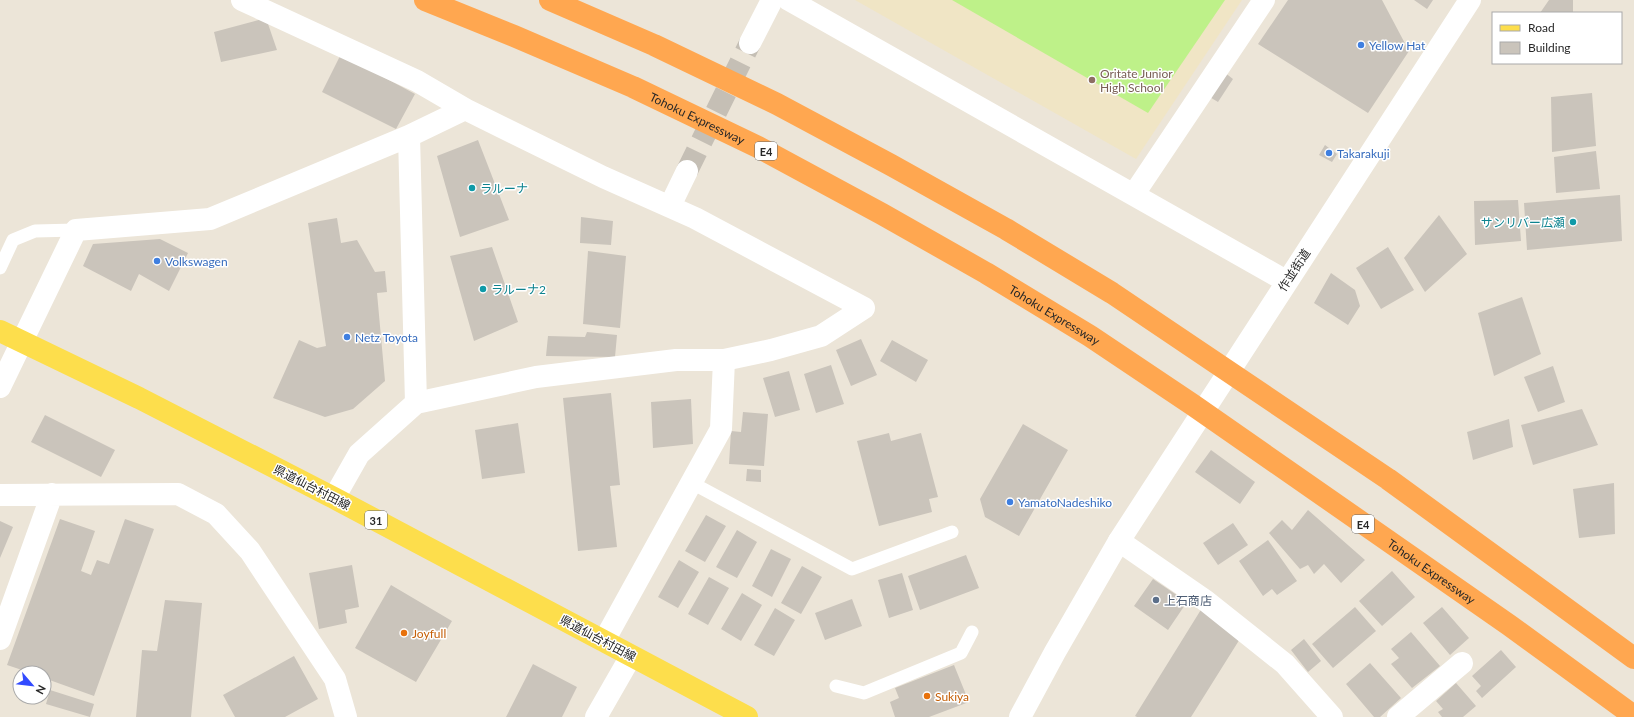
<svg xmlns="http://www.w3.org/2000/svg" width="1634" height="717" viewBox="0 0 1634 717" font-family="Lato,'Noto Sans JP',sans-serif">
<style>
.education{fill:#f0e5c5}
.pitch{fill:#bef189}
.building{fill:#cac4bb}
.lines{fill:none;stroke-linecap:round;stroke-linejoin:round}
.minor-tunnel{stroke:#c5bfb5;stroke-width:22;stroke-dasharray:22 11;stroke-linecap:butt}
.service{stroke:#fff;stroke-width:13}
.minor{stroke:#fff;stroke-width:22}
.tertiary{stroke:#fff;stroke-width:22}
.primary{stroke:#fdde4c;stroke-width:22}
.motorway{stroke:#ffa750;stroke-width:22}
.shop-dot{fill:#3f7fe0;stroke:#fff;stroke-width:1.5}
.education-dot{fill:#8d6e63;stroke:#fff;stroke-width:1.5}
.culture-dot{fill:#0f9aa8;stroke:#fff;stroke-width:1.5}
.service-dot{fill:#5c6f8a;stroke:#fff;stroke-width:1.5}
.food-dot{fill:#e8710a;stroke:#fff;stroke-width:1.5}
.labels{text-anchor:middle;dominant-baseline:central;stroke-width:3;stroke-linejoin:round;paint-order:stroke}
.shield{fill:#fff;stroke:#686868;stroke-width:1}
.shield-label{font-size:11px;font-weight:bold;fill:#282828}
.shop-label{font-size:12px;fill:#366cbe;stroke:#fff;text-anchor:start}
.education-label{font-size:12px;fill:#785e54;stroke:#fff;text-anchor:start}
.street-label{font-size:12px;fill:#282828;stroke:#fff}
.culture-label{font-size:12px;fill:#0d838f;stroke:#fff;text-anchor:start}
.service-label{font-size:12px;fill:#4e5e75;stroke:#fff;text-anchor:start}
.food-label{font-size:12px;fill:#c56008;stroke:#fff;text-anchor:start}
</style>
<rect width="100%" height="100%" fill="#ece5d8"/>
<!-- education -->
<path class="education" d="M855 0H1242L1136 159Z"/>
<!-- pitch -->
<path class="pitch" d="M952 0H1225L1148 113Z"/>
<!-- building -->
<path class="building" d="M1288 0H1382L1409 51 1368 113 1258 44Z
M1414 0H1433L1427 9Z
M1549 0H1573V13H1540Z
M266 18 277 50 221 62 214 32Z
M341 54 415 94 396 129 322 92Z
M1224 72 1233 79 1218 102 1208 96Z
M1592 93 1596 146 1552 152 1551 97Z
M478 140 509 220 460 237 437 156Z
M1325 145 1337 154 1332 162 1319 155Z
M1596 151 1600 189 1556 193 1554 157Z
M1620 195 1622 241 1527 250 1524 203Z
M1518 200 1521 241 1475 245 1474 201Z
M1439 215 1467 254 1425 292 1404 258Z
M581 217 613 221 611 245 580 243Z
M337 218 341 243 357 240 375 272 385 271 387 292 377 293 385 381 353 409 325 417 273 398 299 340 317 348 326 346 308 223Z
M160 239 188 253 169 291 139 274 131 291 83 266 93 244Z
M492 247 518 322 474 341 450 256Z
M1388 247 1414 290 1381 309 1356 268Z
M588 251 626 256 620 328 583 324Z
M1331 273 1355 290 1360 306 1348 325 1314 303Z
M1522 297 1541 354 1494 376 1478 313Z
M587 332 617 335 615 357 546 356 548 336 585 337Z
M861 339 877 375 851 386 836 350Z
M892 340 928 360 916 382 880 361Z
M831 365 844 404 816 413 804 374Z
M1553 366 1565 402 1538 412 1524 377Z
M789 371 800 410 775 417 763 378Z
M611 393 620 485 610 486 617 547 578 551 563 398Z
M691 399 693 444 653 448 651 402Z
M1582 409 1598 445 1533 465 1521 425Z
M743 412 768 414 764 466 729 464 731 431 741 432Z
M45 415 115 450 101 477 31 442Z
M1509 419 1513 447 1473 460 1467 432Z
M518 423 525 473 482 479 475 430Z
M1023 424 1068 450 1019 536 985 517 980 499Z
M889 433 891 441 921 433 938 497 929 499 932 512 879 526 857 441Z
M1211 450 1255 482 1240 504 1195 472Z
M747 469 761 470V482L746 481Z
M1614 483 1615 534 1579 538 1573 489Z
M1308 510 1365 560 1341 583 1324 564 1314 574 1308 565 1300 569 1269 533 1282 520 1292 530Z
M706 515 726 526 705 562 685 551Z
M60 519 95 531 81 571 91 575 97 560 109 564 125 519 154 529 94 696 44 678V673H31L7 665Z
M0 521 13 527 0 558Z
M1233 523 1248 545 1218 565 1203 543Z
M737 530 757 542 737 578 716 567Z
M1268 540 1297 581 1277 595 1272 589 1263 596 1239 561Z
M771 549 791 559 772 597 752 586Z
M966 555 979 588 920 610 908 576Z
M679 560 699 572 678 608 658 597Z
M352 565 359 607 345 610 347 623 319 629 309 573Z
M802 566 822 577 801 614 781 603Z
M1392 571 1415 597 1382 626 1359 601Z
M902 573 913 610 889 618 878 580Z
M709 577 729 588 708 625 688 614Z
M1153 579 1187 602 1168 630 1134 606Z
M391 585 452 621 416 682 355 648Z
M742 593 762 605 741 641 721 629Z
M852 599 862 626 825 640 815 613Z
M165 600 202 603 191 717H136L142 650 157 651Z
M1355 607 1376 631 1333 668 1312 644Z
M1442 607 1469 638 1450 655 1423 623Z
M775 608 795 620 774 656 754 645Z
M1202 608 1243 634 1191 717H1137L1135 716Z
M1411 632 1440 666 1412 688 1391 664 1399 658 1391 649Z
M1304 639 1321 661 1308 672 1291 650Z
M1501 650 1516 667 1482 698 1476 691 1481 686 1472 676Z
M294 656 318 699 285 717H235L223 695Z
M1370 663 1401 698 1380 717H1374L1346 684Z
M533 664 577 687 562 717H506Z
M954 665 969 702 929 717H895L890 702 899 698 895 688Z
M1456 683 1476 706 1463 717H1442L1438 712 1443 709 1436 701Z
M50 690 94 704 90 717 46 704Z"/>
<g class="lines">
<!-- minor-tunnel -->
<path class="minor-tunnel" d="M687 171 750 43"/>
<!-- service -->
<path class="service" d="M0 268 13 240 35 231 76 230
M692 483 852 569 952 532
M836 686 864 693 961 653 972 632"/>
<!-- minor -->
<path class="minor" d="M242 0 417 81 465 109 603 177 695 218 864 308 821 336 771 350 724 360H676L536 377 416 403
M750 43 772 0
M1134 194 1264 0
M670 206 687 171
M0 387 76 230 210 219 409 136 465 109
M0 495 178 494 216 514 250 551 335 679 346 717
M334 498 359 454 416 403 409 136
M1119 541 1206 601 1285 664 1332 717
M0 639 52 494
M604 641 721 429 724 360
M1398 717 1462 663"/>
<!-- tertiary -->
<path class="tertiary" d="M789 0 1286 281
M596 717 631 656
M1020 717 1055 652 1119 541 1470 0"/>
<!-- primary -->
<path class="primary" d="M0 331 139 398 334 498 747 717"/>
<!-- motorway -->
<g class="motorway">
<path id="s1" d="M425 0 514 36 633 87 758 147 882 214 986 273 1090 336 1193 405 1509 625 1634 716"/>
<path d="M550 0 654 45 777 104 891 165 1006 229 1112 293 1388 479 1634 658"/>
</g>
</g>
<!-- markers -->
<g class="shop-dot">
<circle cx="1361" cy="45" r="4"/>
<circle cx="1329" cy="153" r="4"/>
<circle cx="157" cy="261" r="4"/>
<circle cx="347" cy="337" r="4"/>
<circle cx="1010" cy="502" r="4"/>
</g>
<circle class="education-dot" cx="1092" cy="80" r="4"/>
<g class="culture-dot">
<circle cx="472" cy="188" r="4"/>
<circle cx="1573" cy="222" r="4"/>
<circle cx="483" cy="289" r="4"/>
</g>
<circle class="service-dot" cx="1156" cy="600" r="4"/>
<g class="food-dot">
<circle cx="404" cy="633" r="4"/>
<circle cx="927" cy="696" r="4"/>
</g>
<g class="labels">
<!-- shield labels -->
<g class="shield">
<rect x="755" y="142" width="22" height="18" rx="3"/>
<rect x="365" y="511" width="22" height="18" rx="3"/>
<rect x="1352" y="515" width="22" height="18" rx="3"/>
</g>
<g class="shield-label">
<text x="766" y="151">E4</text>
<text x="376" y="520">31</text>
<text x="1363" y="524">E4</text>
</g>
<!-- shop labels -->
<g class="shop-label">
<text x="1369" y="45">Yellow Hat</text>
<text x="1337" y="153">Takarakuji</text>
<text x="165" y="261">Volkswagen</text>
<text x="355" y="337">Netz Toyota</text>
<text x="1018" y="502">YamatoNadeshiko</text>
</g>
<!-- education labels -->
<g class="education-label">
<text x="1100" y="73">Oritate Junior<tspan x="1100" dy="14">High School</tspan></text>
</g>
<!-- street labels -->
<g class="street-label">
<text stroke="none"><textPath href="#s1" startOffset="297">Tohoku Expressway</textPath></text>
<text transform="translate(1294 270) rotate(-57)">作並街道</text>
<text stroke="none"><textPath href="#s1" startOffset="705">Tohoku Expressway</textPath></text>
<text transform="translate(312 487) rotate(27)">県道仙台村田線</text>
<text stroke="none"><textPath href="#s1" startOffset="1161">Tohoku Expressway</textPath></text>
<text transform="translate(598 638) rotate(28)">県道仙台村田線</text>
</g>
<!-- culture labels -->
<g class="culture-label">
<text x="480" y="188">ラルーナ</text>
<text x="1565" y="222" text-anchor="end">サンリバー広瀬</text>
<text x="491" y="289">ラルーナ2</text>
</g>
<!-- service labels -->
<g class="service-label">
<text x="1164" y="600">上石商店</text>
</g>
<!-- food labels -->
<g class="food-label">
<text x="412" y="633">Joyfull</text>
<text x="935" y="696">Sukiya</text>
</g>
</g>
<!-- legend -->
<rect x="1492" y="12" width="130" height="52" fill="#ffffff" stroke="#a9a9a9"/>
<rect x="1500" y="25" width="20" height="6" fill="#fdde4c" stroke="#a9a9a9"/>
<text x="1528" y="32" font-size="12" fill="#282828">Road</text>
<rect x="1500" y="42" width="20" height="12" fill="#cac4bb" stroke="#a9a9a9"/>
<text x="1528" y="52" font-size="12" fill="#282828">Building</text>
<!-- north arrow -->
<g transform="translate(32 685) rotate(118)"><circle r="19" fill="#ffffff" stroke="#a9a9a9"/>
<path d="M0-3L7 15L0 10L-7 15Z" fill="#324bff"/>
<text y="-6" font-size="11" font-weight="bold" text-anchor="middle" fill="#282828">N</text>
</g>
</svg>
